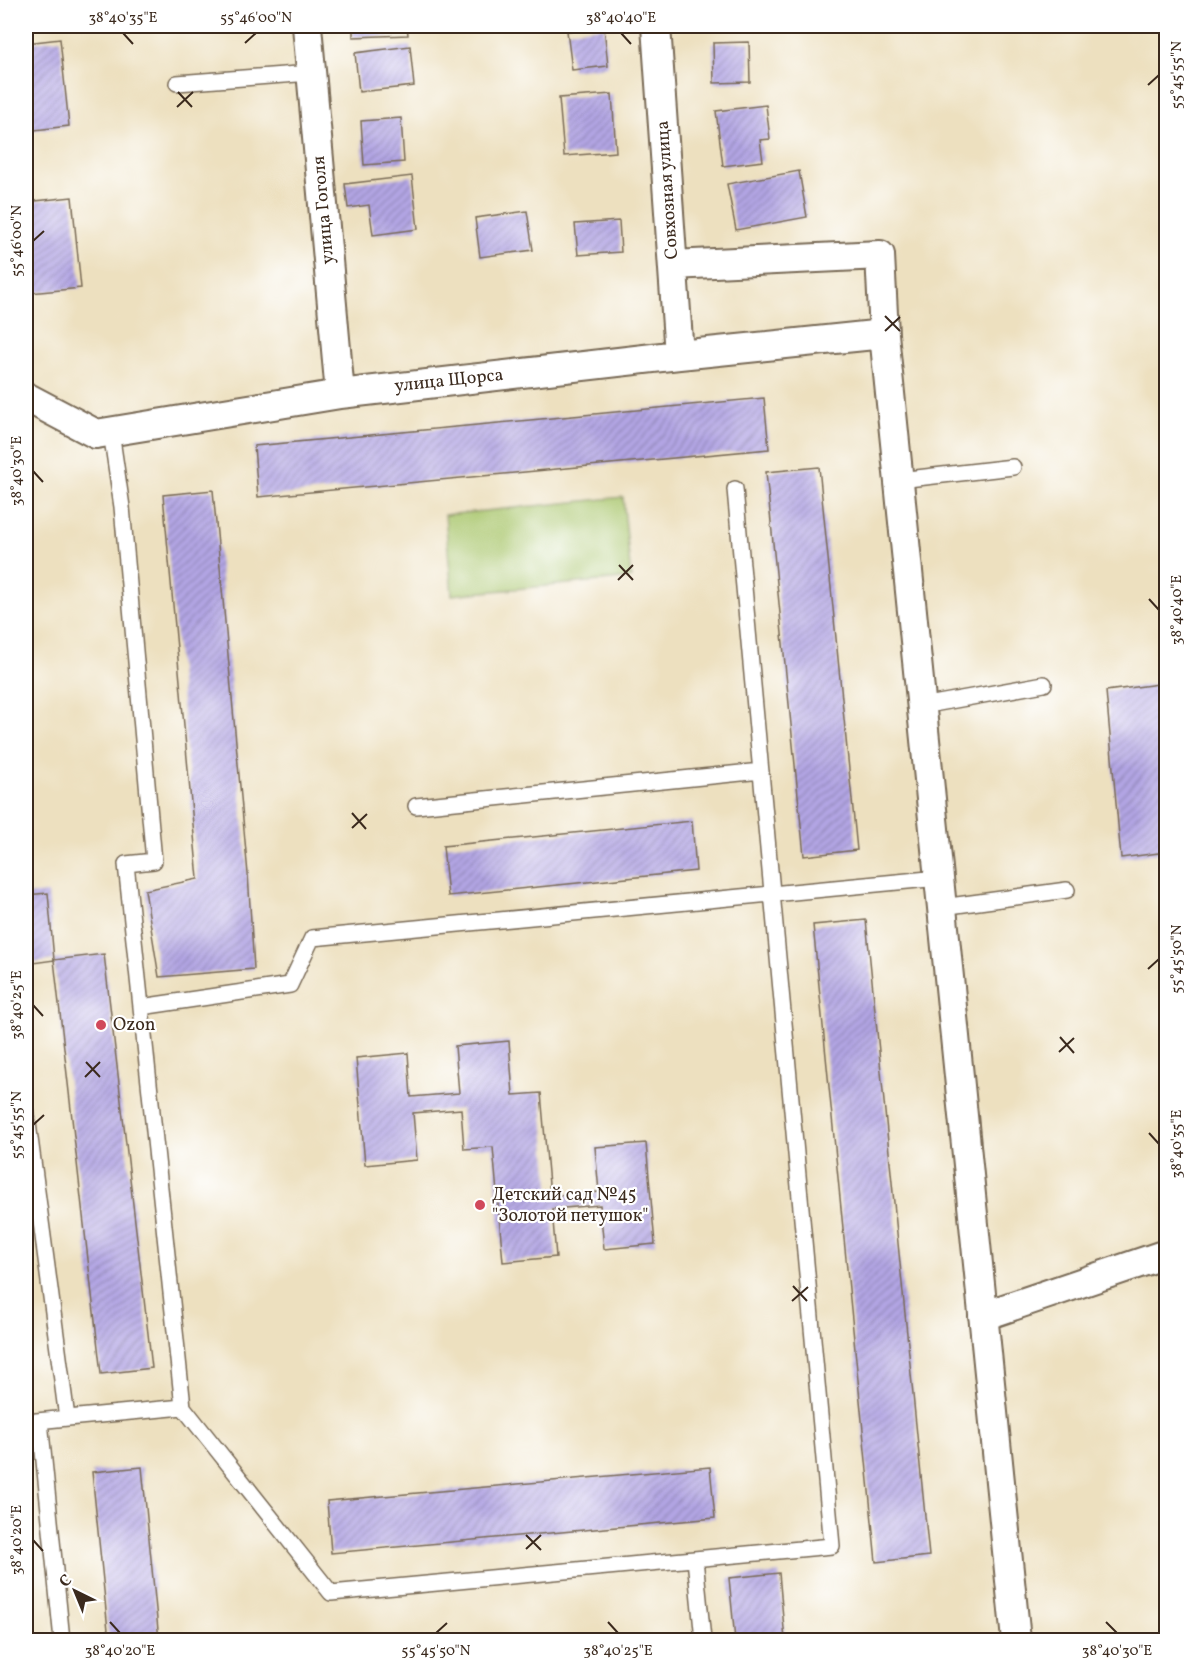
<svg xmlns="http://www.w3.org/2000/svg" width="1192" height="1666" viewBox="0 0 1192 1666" font-family="Vollkorn,serif">
<style>
.grass{fill:#a9c66c;stroke:#727845;stroke-width:1.5}
.building{fill:url(#building-hatch)}
.lines{fill:none;stroke-linecap:round;stroke-linejoin:round}
.service-casing{stroke:#796a56;stroke-width:18}
.minor-casing{stroke:#796a56;stroke-width:32}
.service{stroke:#fff;stroke-width:15}
.minor{stroke:#fff;stroke-width:28}
.ticks{fill:none;stroke:#3b2a1e;stroke-width:2}
.poi-dot{fill:#d1495b;stroke:#fff;stroke-width:2}
.labels{text-anchor:middle;dominant-baseline:central;stroke-width:4.5;stroke-linejoin:round;paint-order:stroke}
.street-label{font-size:18px;fill:#3b2a1e;stroke:#fff}
.poi-label{font-size:18px;fill:#3b2a1e;stroke:#fff;text-anchor:start}
.neatline{fill:none;stroke:#3b2a1e;stroke-width:2}
.ticks-label{font-size:15px;text-anchor:middle;fill:#3b2a1e}
</style>
<defs>
<pattern id="building-hatch" width="6" height="6" patternUnits="userSpaceOnUse" patternTransform="scale(1.5)"><rect width="6" height="6" fill="#b2a5e4"/><path d="M-1 1l2-2M0 6l6-6M5 7l2-2" fill="none" stroke="#9287b8"/></pattern>
</defs>
<rect width="100%" height="100%" fill="#fff"/>
<filter id="ink" filterUnits="userSpaceOnUse"><feTurbulence type="fractalNoise" baseFrequency=".0167" numOctaves="2"/><feDisplacementMap in="SourceGraphic" scale="12" xChannelSelector="R" yChannelSelector="G"/><feConvolveMatrix kernelMatrix="1 2 1 2 8 2 1 2 1" color-interpolation-filters="sRGB"/></filter>
<filter id="wash" filterUnits="userSpaceOnUse"><feTurbulence type="fractalNoise" baseFrequency=".008" numOctaves="4" result="noise"/><feDisplacementMap in="SourceGraphic" scale="24" xChannelSelector="R" yChannelSelector="G"/><feGaussianBlur stdDeviation="1.35" result="paint"/><feColorMatrix in="noise" values="0 0 0 0 0 0 0 0 0 0 0 0 0 0 0 0 0 1.4 0 .05"/><feComposite in="paint" operator="in"/></filter>
<g filter="url(#wash)">
<rect width="100%" height="100%" fill="#ede0bf"/>
<!-- grass -->
<path class="grass" d="M623 497 631 578 452 595 445 515Z"/>
<g id="blocks">
<!-- building -->
<path class="building" d="M353 26H407L408 35 353 37Z
M604 27 608 66 572 70 567 31Z
M60 39 69 126 26 131V43Z
M749 42 750 82 714 83 713 43Z
M410 46 414 86 359 92 355 53Z
M612 94 616 152 564 156 559 98Z
M766 105 770 139 760 140 763 161 723 166 716 111Z
M401 118 404 162 364 165 361 121Z
M799 171 807 217 736 230 727 184Z
M412 176 418 229 373 235 369 205 348 208 345 184Z
M72 197 81 288 30 293 26 242V202Z
M527 211 533 250 480 257 475 218Z
M619 221 621 252 578 255 575 224Z
M764 398 769 449 258 497 254 446Z
M819 467 857 850 804 856 766 472Z
M213 490 248 874 254 969 159 977 145 890 198 879 163 495Z
M1166 683V852L1121 858 1106 691Z
M692 821 696 871 448 896 443 846Z
M48 893 54 960 104 954 152 1368 101 1374 54 960 26 964V895Z
M866 920 929 1556 876 1562 813 925Z
M509 1041 513 1095 541 1093 550 1196 599 1192 595 1147 646 1143 655 1244 604 1249 600 1205 552 1209 556 1257 503 1262 493 1147 464 1149 461 1109 413 1113 417 1160 365 1165 356 1058 408 1053 411 1097 459 1093 455 1046Z
M142 1467 159 1640H109L92 1472Z
M710 1467 715 1518 331 1553 327 1501Z
M779 1573 785 1640H735L729 1578Z"/>
</g>
</g>
<g filter="url(#ink)">
<use href="#blocks" fill-opacity="0" stroke="#796a56" stroke-width="1.5"/>
<g class="lines">
<defs>
<path id="service" d="M177 83 311 73
M111 432 122 507 154 861 126 864 183 1407
M899 480 1013 467
M922 706 1044 684
M416 806 761 771
M942 907 1067 890
M141 1007 290 985 312 938 939 878
M26 1108 67 1418
M40 1421 62 1640
M26 1422 183 1407 331 1593 832 1546 735 489
M695 1559 703 1640"/>
<path id="minor" d="M307 26 340 394
M656 26 679 355
M673 265 880 255 884 334 1016 1640
M26 397 96 434 340 394 679 355 884 334
M983 1316 1166 1254"/>
</defs>
<!-- service casing -->
<use href="#service" class="service-casing"/>
<!-- minor casing -->
<use href="#minor" class="minor-casing"/>
<!-- service -->
<use href="#service" class="service"/>
<!-- minor -->
<use href="#minor" class="minor"/>
</g>
</g>
<!-- ticks -->
<path class="ticks" d="M123 33 133 44M621 33 631 44M245 43 256 33M1148 85 1159 75M178 92 192 107M177 107 193 92M33 241 44 231M885 316 900 331M885 331 900 317M33 471 43 482M619 565 633 580M618 580 633 565M1149 599 1159 610M352 813 366 829M352 828 367 814M1148 969 1159 959M33 1005 43 1016M1060 1037 1074 1053M1059 1052 1074 1038M86 1062 100 1077M85 1077 100 1062M33 1125 44 1115M1149 1133 1159 1144M793 1286 807 1301M792 1301 808 1287M526 1535 541 1550M33 1540 43 1551M526 1549 541 1535M110 1622 120 1633M608 1622 618 1633M1106 1622 1117 1633M436 1633 447 1623"/>
<!-- markers -->
<g class="poi-dot">
<circle cx="101" cy="1025" r="6"/>
<circle cx="480" cy="1205" r="6"/>
</g>
<g class="labels">
<!-- street labels -->
<g class="street-label">
<text transform="translate(668 190) rotate(-94)">Совхозная улица</text>
<text transform="translate(324 210) rotate(-95)">улица Гоголя</text>
<text transform="translate(449 381) rotate(-6)">улица Щорса</text>
</g>
<!-- poi labels -->
<g class="poi-label">
<text x="113" y="1025">Ozon</text>
<text x="492" y="1195">Детский сад №45<tspan x="492" dy="21">"Золотой петушок"</tspan></text>
</g>
</g>
<!-- margin -->
<rect width="1192" height="1666" fill="none" stroke="#fff" stroke-width="66"/>
<!-- north arrow -->
<g transform="translate(75 1591) rotate(317)" stroke="#ffffff" stroke-width="4.5" paint-order="stroke">
<path d="M0-4.5L10 22L0 15L-10 22Z" fill="#3b2a1e"/>
<text y="-9" font-size="16" font-weight="bold" text-anchor="middle" fill="#3b2a1e">С</text>
</g>
<rect x="33" y="33" width="1126" height="1600" class="neatline"/>
<g class="ticks-label">
<text x="123" y="22">38°40'35"E</text>
<text x="256" y="22">55°46'00"N</text>
<text x="621" y="22">38°40'40"E</text>
<text transform="translate(1176 75) rotate(-90)" y="5">55°45'55"N</text>
<text transform="translate(16 241) rotate(-90)" y="5">55°46'00"N</text>
<text transform="translate(16 471) rotate(-90)" y="5">38°40'30"E</text>
<text transform="translate(1176 610) rotate(-90)" y="5">38°40'40"E</text>
<text transform="translate(1176 959) rotate(-90)" y="5">55°45'50"N</text>
<text transform="translate(16 1005) rotate(-90)" y="5">38°40'25"E</text>
<text transform="translate(16 1125) rotate(-90)" y="5">55°45'55"N</text>
<text transform="translate(1176 1144) rotate(-90)" y="5">38°40'35"E</text>
<text transform="translate(16 1540) rotate(-90)" y="5">38°40'20"E</text>
<text x="120" y="1655">38°40'20"E</text>
<text x="436" y="1655">55°45'50"N</text>
<text x="618" y="1655">38°40'25"E</text>
<text x="1117" y="1655">38°40'30"E</text>
</g>
</svg>
